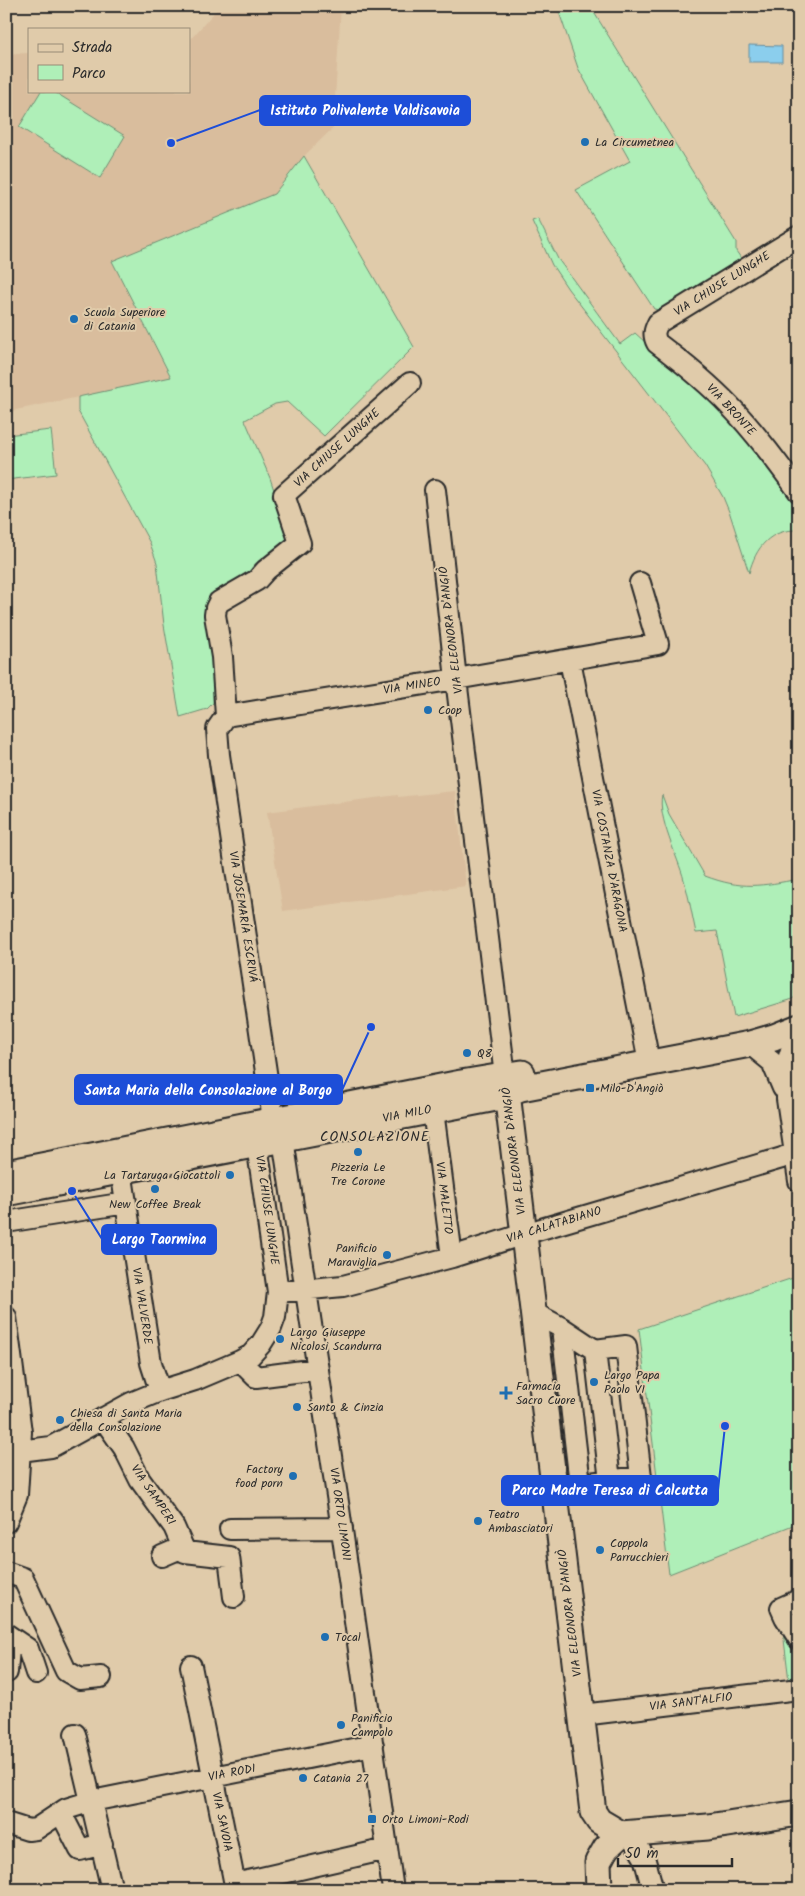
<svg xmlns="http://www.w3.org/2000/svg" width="805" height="1896" viewBox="0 0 805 1896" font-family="Kalam,sans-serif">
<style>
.built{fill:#d9bd9d}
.green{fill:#afefb8;stroke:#6d8d72}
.water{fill:#8bceed;stroke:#658d9f}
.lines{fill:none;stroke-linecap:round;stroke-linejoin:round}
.minor-casing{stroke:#2b2b2b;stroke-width:24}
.major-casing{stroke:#2b2b2b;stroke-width:29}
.minor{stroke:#e0cbaa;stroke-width:20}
.major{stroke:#e0cbaa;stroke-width:25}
.poi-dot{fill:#1f6fb2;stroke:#e0cbaa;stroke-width:2}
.labels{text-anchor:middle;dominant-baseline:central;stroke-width:4;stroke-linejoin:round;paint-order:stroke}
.poi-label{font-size:12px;fill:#2b2b2b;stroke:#e0cbaa;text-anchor:start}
.street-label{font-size:12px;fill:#2b2b2b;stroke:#e0cbaa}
.neighbourhood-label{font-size:14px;letter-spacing:1px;fill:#2b2b2b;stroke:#e0cbaa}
.leader{fill:none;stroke:#1d4ed8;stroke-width:2}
.callout-dot{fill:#1d4ed8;stroke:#e0cbaa;stroke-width:2}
.callout{fill:#1d4ed8;stroke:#1d4ed8;stroke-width:2}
.callout-label{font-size:14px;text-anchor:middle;font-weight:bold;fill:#fff}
</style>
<rect width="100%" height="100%" fill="#e0cbaa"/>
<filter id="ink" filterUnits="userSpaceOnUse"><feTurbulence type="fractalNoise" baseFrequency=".02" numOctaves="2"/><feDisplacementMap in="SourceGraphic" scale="10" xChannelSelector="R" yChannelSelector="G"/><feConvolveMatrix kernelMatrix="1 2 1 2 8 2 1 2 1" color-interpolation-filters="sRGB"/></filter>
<g filter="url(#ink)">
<!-- built -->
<path class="built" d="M220 6H341L333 128 304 156 274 194 112 261 171 378 6 412V54L29 53V91H189V41Z
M455 791 466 886 283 911 267 812 398 795V797Z"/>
<!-- green -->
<path class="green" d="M557 6H590L736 242V251L745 264 665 311 654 309 576 190 630 161 578 68Z
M41 91H53L125 136 100 178 19 127Z
M304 156 414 347 324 436 287 402 275 404 245 420 270 478 288 533C284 555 270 551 256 563 251 567 249 574 247 581L217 596 206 609 214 657 213 703 207 709 180 717 164 625 157 563 150 543 78 411V397L171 377 112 261 274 194Z
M538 219 558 259 620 344 635 333 707 398 737 427 799 505V530C770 529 756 547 749 573L730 514 723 497 705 466 568 289 552 265 532 221Z
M51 430 56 474 6 480V435Z
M662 795 669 814 705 876C742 890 761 886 799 879V995L790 1000 734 1017 717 931 696 933C692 915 689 897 684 880 678 857 657 817 662 795Z
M799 1276 798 1523 669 1574 639 1329Z
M782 1623C789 1641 799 1660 799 1679L789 1681Z"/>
<!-- water -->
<path class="water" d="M749 45 782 46V62H749Z"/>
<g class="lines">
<defs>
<path id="minor" d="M799 236 658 323C654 331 653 335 657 343 682 362 707 382 729 405 755 432 777 462 799 492
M435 490 456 679 505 1076
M570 660 649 1062
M226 716 456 679 658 644 640 583
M226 716 222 657 215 615 216 608 219 602 257 580 266 570 300 543 284 495 410 383
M226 716 217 729 219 755 273 1119
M798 1028 787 1063V1099L799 1181
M750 1044 772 1062 783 1088
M431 1095 452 1257
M283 1139 339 1509 393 1890
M126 1203 151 1363 160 1391
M6 1222 126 1203 119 1157
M278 1292 343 1286 452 1257 524 1234 782 1158 799 1150
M534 1313 562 1328 595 1350 626 1346 641 1477 554 1487
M6 1317 21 1432 17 1495 6 1522
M562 1328 580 1484
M595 1350 610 1481
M240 1361 256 1377 318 1369
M103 1418 124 1448 140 1480 174 1527 185 1552 229 1557 234 1597
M6 1461 20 1451 51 1447 131 1403 160 1391 195 1380 240 1361 251 1355 261 1344 271 1328 275 1317 278 1292 257 1144
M230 1529 342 1528
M162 1556 183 1547
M6 1572 23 1578 66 1671 80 1679 101 1677
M799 1600 781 1608 785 1617 799 1639
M6 1634 28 1649 36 1673
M191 1666 236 1890
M7 1672 10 1637
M582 1715 799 1689
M75 1734 112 1890
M61 1813 80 1850 102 1844
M6 1823 28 1830 36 1829 66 1809 92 1801 373 1745
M630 1834 644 1857 653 1890
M235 1884 387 1849"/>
<path id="major" d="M505 1076 593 1812 599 1821 621 1834 708 1827 799 1813
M6 1173 461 1083 522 1073
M6 1193 491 1099 521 1088 750 1044 774 1037 799 1027
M599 1890 598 1862 606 1848 621 1834"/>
</defs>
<!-- minor casing -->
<use href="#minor" class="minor-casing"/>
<!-- major casing -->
<use href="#major" class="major-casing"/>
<!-- minor -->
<use href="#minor" class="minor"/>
<!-- major -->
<use href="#major" class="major"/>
</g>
</g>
<!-- markers -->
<g class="poi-dot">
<circle cx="585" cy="142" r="5"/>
<circle cx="74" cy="319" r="5"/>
<circle cx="428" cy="710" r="5"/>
<circle cx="467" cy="1053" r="5"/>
<rect x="585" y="1083" width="10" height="10" rx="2.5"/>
<circle cx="358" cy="1152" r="5"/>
<circle cx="230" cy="1175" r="5"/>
<circle cx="155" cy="1189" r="5"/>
<circle cx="387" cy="1255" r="5"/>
<circle cx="280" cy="1339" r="5"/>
<circle cx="594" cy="1382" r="5"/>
<path d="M503.5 1385.5h5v5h5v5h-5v5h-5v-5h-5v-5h5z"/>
<circle cx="297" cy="1407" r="5"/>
<circle cx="60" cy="1420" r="5"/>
<circle cx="293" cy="1476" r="5"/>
<circle cx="478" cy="1521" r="5"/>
<circle cx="600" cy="1550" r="5"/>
<circle cx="325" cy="1637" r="5"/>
<circle cx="341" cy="1725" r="5"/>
<circle cx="303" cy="1778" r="5"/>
<rect x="367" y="1814" width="10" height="10" rx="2.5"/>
</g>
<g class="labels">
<!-- poi labels -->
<g class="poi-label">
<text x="595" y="142">La Circumetnea</text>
<text x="84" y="312">Scuola Superiore<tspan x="84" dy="14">di Catania</tspan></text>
<text x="438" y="710">Coop</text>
<text x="477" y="1053">Q8</text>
<text x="600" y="1088">Milo-D'Angiò</text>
<text x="358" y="1167" text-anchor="middle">Pizzeria Le<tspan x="358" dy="14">Tre Corone</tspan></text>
<text x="220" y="1175" text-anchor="end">La Tartaruga Giocattoli</text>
<text x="155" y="1204" text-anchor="middle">New Coffee Break</text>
<text x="377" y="1248" text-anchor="end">Panificio<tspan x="377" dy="14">Maraviglia</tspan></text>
<text x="290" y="1332">Largo Giuseppe<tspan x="290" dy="14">Nicolosi Scandurra</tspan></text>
<text x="604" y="1375">Largo Papa<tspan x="604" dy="14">Paolo VI</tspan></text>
<text x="516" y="1386">Farmacia<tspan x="516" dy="14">Sacro Cuore</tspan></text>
<text x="307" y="1407">Santo &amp; Cinzia</text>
<text x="70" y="1413">Chiesa di Santa Maria<tspan x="70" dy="14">della Consolazione</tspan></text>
<text x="283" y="1469" text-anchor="end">Factory<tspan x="283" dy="14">food porn</tspan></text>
<text x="488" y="1514">Teatro<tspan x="488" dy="14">Ambasciatori</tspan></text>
<text x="610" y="1543">Coppola<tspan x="610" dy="14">Parrucchieri</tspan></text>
<text x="335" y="1637">Tocal</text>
<text x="351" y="1718">Panificio<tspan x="351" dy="14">Campolo</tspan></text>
<text x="313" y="1778">Catania 27</text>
<text x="382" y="1819">Orto Limoni-Rodi</text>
</g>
<!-- street labels -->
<g class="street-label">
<text transform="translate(722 284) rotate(-32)">VIA CHIUSE LUNGHE</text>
<text transform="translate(731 410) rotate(47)">VIA BRONTE</text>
<text transform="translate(337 448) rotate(-42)">VIA CHIUSE LUNGHE</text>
<text transform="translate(451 630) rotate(-97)">VIA ELEONORA D'ANGIÒ</text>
<text transform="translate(412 686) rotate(-9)">VIA MINEO</text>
<text transform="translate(609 861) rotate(79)">VIA COSTANZA D'ARAGONA</text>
<text transform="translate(243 917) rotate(81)">VIA JOSEMARÍA ESCRIVÁ</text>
<text transform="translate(407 1114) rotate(-11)">VIA MILO</text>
<text transform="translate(514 1151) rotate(-97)">VIA ELEONORA D'ANGIÒ</text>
<text transform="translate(444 1198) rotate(83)">VIA MALETTO</text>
<text transform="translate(267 1210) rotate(82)">VIA CHIUSE LUNGHE</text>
<text transform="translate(554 1225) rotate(-17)">VIA CALATABIANO</text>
<text transform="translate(142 1306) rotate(81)">VIA VALVERDE</text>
<text transform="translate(153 1495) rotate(56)">VIA SAMPERI</text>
<text transform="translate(340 1514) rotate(82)">VIA ORTO LIMONI</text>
<text transform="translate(570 1613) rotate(-97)">VIA ELEONORA D'ANGIÒ</text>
<text transform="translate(691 1702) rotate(-7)">VIA SANT'ALFIO</text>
<text transform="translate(232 1773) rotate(-11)">VIA RODI</text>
<text transform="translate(222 1822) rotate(78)">VIA SAVOIA</text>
</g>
<!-- neighbourhood labels -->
<g class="neighbourhood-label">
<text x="375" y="1137">CONSOLAZIONE</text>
</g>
</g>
<!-- callouts -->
<path class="leader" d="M171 143L260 110M371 1027L342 1090M72 1191L102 1239M725 1426L718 1490"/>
<g class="callout-dot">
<circle cx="171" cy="143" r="5"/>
<circle cx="371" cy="1027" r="5"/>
<circle cx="72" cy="1191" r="5"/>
<circle cx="725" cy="1426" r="5"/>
</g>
<g class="callout">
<rect x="260" y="96" width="210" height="29" rx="5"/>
<rect x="75" y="1075" width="267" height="29" rx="5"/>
<rect x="102" y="1225" width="114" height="29" rx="5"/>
<rect x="502" y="1476" width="216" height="29" rx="5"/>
</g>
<g class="callout-label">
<text x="365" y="115">Istituto Polivalente Valdisavoia</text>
<text x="208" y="1095">Santa Maria della Consolazione al Borgo</text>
<text x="159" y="1244">Largo Taormina</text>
<text x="610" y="1495">Parco Madre Teresa di Calcutta</text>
</g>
<!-- margin -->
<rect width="805" height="1896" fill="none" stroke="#e0cbaa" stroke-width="25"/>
<rect x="12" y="12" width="780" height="1871" fill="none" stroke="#2b2b2b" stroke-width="2" filter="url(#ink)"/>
<!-- legend -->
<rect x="28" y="28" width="162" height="65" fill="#e0cbaa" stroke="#988b77"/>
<rect x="38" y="44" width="25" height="8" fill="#e0cbaa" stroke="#988b77"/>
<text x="72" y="52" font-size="15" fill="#2b2b2b">Strada</text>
<rect x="38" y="65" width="25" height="15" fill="#afefb8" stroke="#988b77"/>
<text x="72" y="78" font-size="15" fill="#2b2b2b">Parco</text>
<!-- scale -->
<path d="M618 1858v8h114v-8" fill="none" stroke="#2b2b2b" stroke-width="2.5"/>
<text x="625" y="1858" font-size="15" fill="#2b2b2b" stroke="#e0cbaa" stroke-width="4" paint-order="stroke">50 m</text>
</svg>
